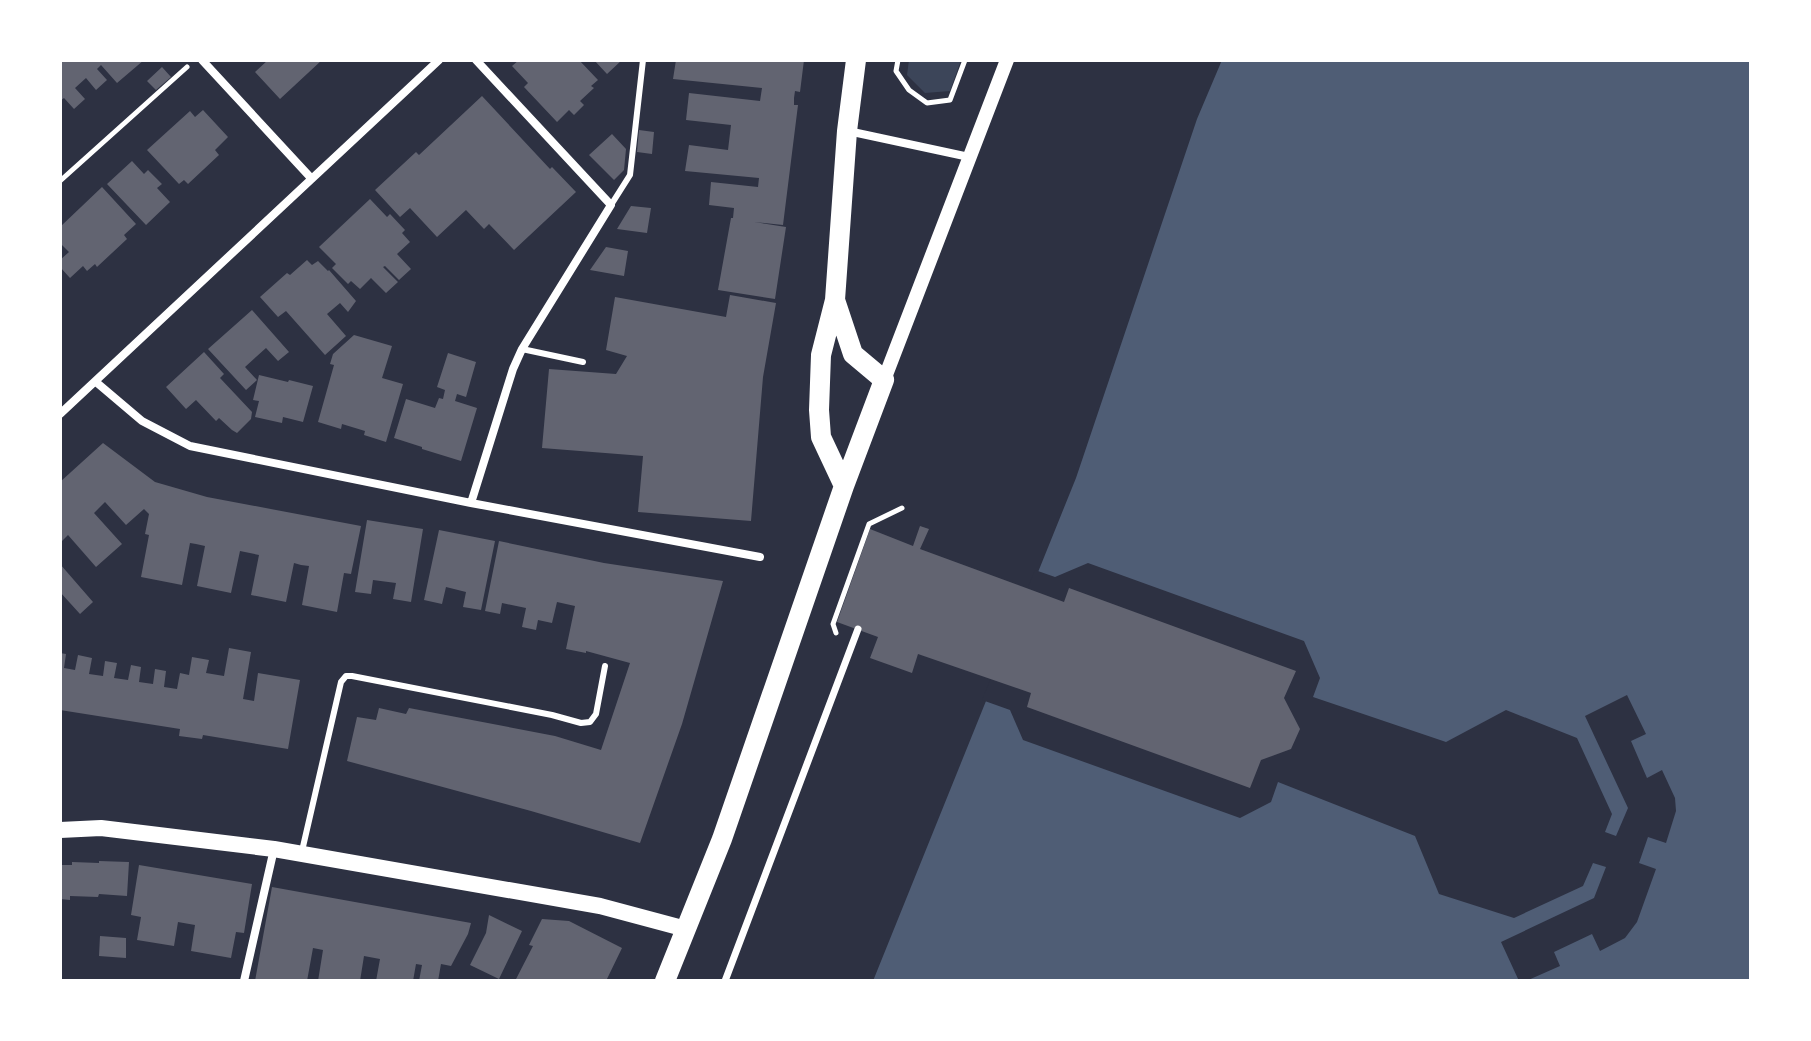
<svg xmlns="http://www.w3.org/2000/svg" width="1811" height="1041" viewBox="0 0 1811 1041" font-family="Manrope,sans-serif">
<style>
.green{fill:#3c4559}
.water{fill:#4f5d75}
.pier{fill:#2d3142}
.building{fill:#626471}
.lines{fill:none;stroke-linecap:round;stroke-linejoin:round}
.path{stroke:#fff;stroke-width:5}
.service{stroke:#fff;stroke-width:6}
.pedestrian{stroke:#fff;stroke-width:7}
.minor{stroke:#fff;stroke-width:8}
.tertiary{stroke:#fff;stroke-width:14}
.secondary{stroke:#fff;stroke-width:16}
.primary{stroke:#fff;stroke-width:20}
</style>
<rect width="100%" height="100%" fill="#2d3142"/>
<!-- green -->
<path class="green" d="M909 60H961L950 91 925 93 907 75Z"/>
<!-- water -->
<path class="water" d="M1222 60H1751V981H873L1076 478 1197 119Z"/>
<!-- pier -->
<path class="pier" d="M1088 563 1304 641 1320 678 1313 697 1446 742 1506 710 1577 738 1612 814 1605 832 1616 836 1628 808 1585 716 1627 695 1646 734 1631 741 1647 778 1662 770 1675 798 1676 811 1666 843 1648 837 1639 863 1656 869 1637 922 1625 938 1600 951 1592 934 1554 952 1560 966 1526 981H1519L1501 942 1594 898 1606 867 1593 863 1583 886 1514 918 1439 894 1415 836 1278 782 1271 802 1240 818 1023 740 1010 710 982 700 1035 570 1055 577Z"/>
<!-- building -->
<path class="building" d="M60 60H144L117 83 101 65 97 69 107 80 96 90 86 78 75 88 85 99 74 109 64 98 60 101Z
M268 60H322L280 99 255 72Z
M519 60H579L598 80 591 86 594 88 580 101 584 105 574 115 569 110 557 122 524 87 528 83 512 66Z
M594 60H622L607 74Z
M676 60H804L800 92 795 91 794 98V105H798L783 225 754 222 786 227 775 299 718 290 731 218H733L734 208 709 205 711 182 758 187 759 178 685 171 689 145 728 150 731 125 686 120 689 93 760 101 762 88 673 79Z
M162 67 171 77 156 90 147 81Z
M482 96 550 169 552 167 576 192 514 250 489 224 484 229 466 210 437 237 410 208 400 217 375 190 416 152 419 155Z
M203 110 228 137 215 150 219 155 188 184 184 180 179 184 147 150 190 111 195 117Z
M639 130 654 132 652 154 637 152Z
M612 134 626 149 624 170 614 180 589 155Z
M132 161 144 174 148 170 162 184 157 188 170 202 146 225 107 184Z
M102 187 136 224 124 235 127 239 97 267 95 264 87 271 83 266 70 278 60 267V260L69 252 60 243V227Z
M370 199 387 217 390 214 405 230 402 233 410 242 397 254 411 269 399 280 385 266 383 267 398 282 386 293 371 278 360 289 351 281 348 284 332 268 336 264 319 247Z
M631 206 651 208 647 233 617 229Z
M606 247 628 251 624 276 590 270Z
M307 260 312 265 318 261 328 271 329 270 356 301 348 312 340 303 327 314 346 336 325 355 286 311 278 317 260 297 287 273 290 275Z
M730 295 776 303 763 377 751 521 638 512 643 456 542 448 549 369 616 374 627 356 606 350 615 297 726 317Z
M252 310 289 352 278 361 266 348 245 367 257 380 246 390 208 349Z
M354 335 392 346 382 378 403 384 386 442 364 435 365 431 342 424 341 429 318 422 334 365 330 364 333 354Z
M204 352 224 374 220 378 252 412 251 419 237 433 232 430 219 418 216 421 196 400 186 409 166 387Z
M448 353 476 362 466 397 457 394 455 401 477 408 461 461 422 449V447L394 438 406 399 435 408 439 398 443 399 445 390 437 387Z
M259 375 288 382 289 380 313 386 303 422 283 417 282 423 255 417 259 401 253 400Z
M103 443 155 482 207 497 361 526 351 574 344 573 337 612 302 605 309 566 301 565 294 563 286 602 251 595 259 555 240 551 231 593 197 586 205 546 196 544 190 543 182 585 141 577 149 535 145 534 149 514 144 509 126 525 105 502 94 513 122 544 96 567 68 535 62 541 60 539V482Z
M367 520 423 529 411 602 393 599 396 583 373 580 371 594 355 592Z
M920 526 929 529 920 549 1064 602 1069 588 1296 671 1284 698 1300 729 1291 749 1261 760 1250 788 1027 707 1031 693 918 654 912 673 870 658 878 637 837 622 870 529 913 546Z
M439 530 495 541 481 610 463 607 466 592 446 587 442 604 424 600Z
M499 541 604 563 723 581 682 724 640 843 531 811 347 761 357 717 376 720 379 708 406 714 409 708 555 736 601 750 630 663 586 651V653L566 649 575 606 557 602 552 623 538 620 536 630 522 627 526 608 502 603 500 614 485 611Z
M60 564 93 602 80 614 60 592Z
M229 648 251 652 243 699 254 701 258 673 300 680 288 749 203 735 202 739 179 736 180 729 60 710V653L66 654 64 668 75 670 78 655 92 658 89 674 103 676 105 661 117 663 114 678 128 680 131 665 141 667 139 682 153 684 155 669 166 671 164 687 177 689 180 673 189 675 192 657 209 660 206 673 224 676Z
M99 861 129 862 127 896 99 894 98 897 70 896V900L60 899V865H72V862L99 863Z
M139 865 252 884 244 933 236 932 231 958 191 951 195 925 178 922 174 946 137 940 141 917 131 915Z
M272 887 471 923 468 934 451 966 441 964 438 981H419L422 965 416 964 413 981H376L380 959 364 956 360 981H318L323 950 313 948 307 981H255Z
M489 915 522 931 499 979 470 965 486 933Z
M542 919 569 921 622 948 606 981H515L533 946 529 945Z
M100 936 126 938V958L99 956Z"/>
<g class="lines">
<!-- path -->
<path class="path" d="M898 60 896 71 909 90 927 103 950 100 965 60
M60 181 187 67
M836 633 833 624 869 524 902 508"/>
<!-- service -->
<path class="service" d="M611 205 630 175 643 60
M522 349 583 362
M302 851 341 682 346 676H352L552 715 581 723 590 722 596 714 605 666"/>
<!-- pedestrian -->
<path class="pedestrian" d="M725 981 858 629"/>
<!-- minor -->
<path class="minor" d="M202 60 311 178
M848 131 969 157
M96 382 142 421 190 446 471 503 760 557
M60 414 439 60
M471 503 513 369 522 349 611 205 476 60
M244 981 274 849"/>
<!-- tertiary -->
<path class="tertiary" d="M884 380 1007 60"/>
<!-- secondary -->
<path class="secondary" d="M60 830 101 828 274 849 600 906 686 929"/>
<!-- primary -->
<path class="primary" d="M844 486 821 437 819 410 821 355 835 300 847 131 856 60
M665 981 722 839 844 486 884 380 853 354 835 300"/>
</g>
<!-- border -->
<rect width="1811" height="1041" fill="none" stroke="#ffffff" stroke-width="124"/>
</svg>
